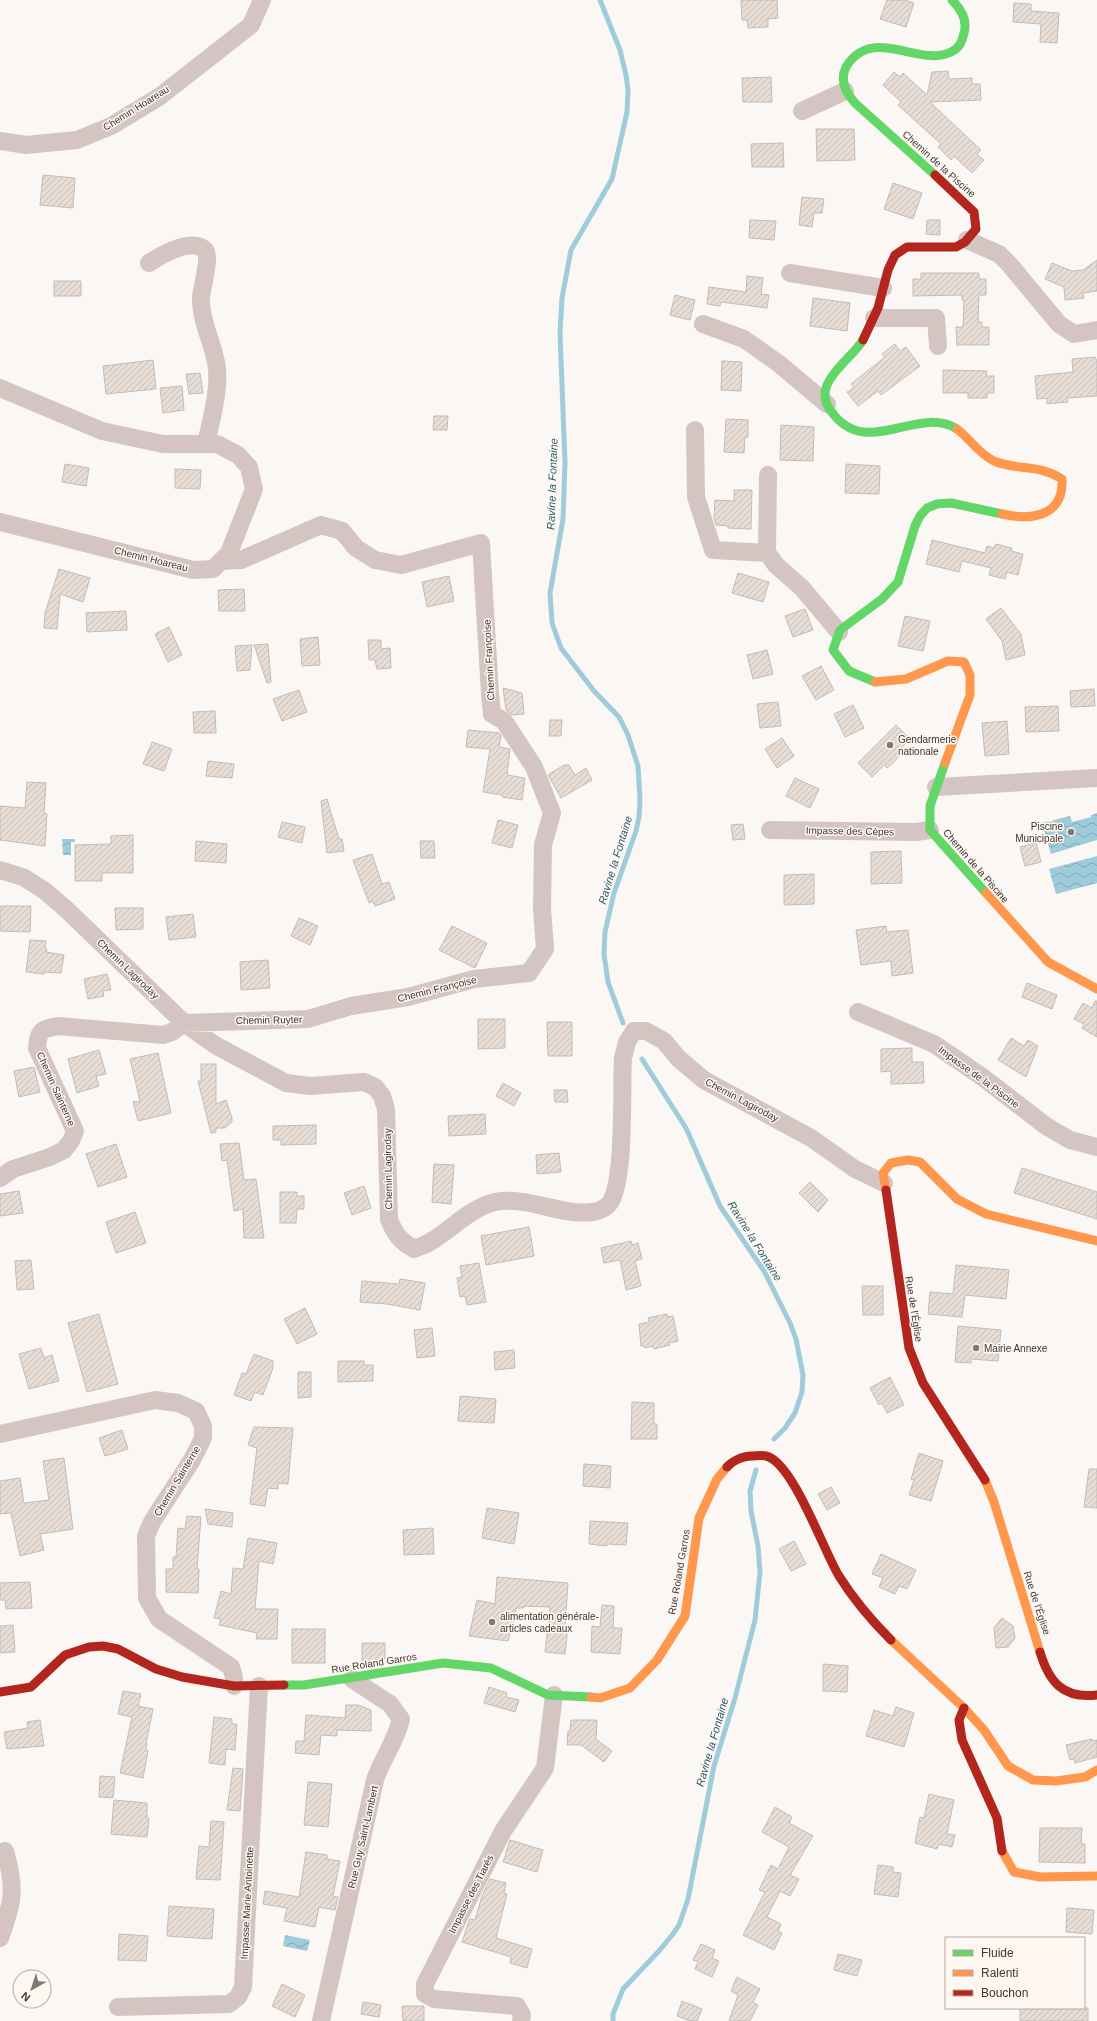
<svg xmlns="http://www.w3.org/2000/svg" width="1097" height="2021" viewBox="0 0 1097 2021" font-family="Arial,sans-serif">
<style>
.water{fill:url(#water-waves)}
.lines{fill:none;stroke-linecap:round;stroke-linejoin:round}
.stream{stroke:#9fccdb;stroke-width:5}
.building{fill:url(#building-hatch);stroke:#c1bcb8}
.street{stroke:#d4c5c3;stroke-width:18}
.fast{stroke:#63d668;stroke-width:9}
.slow{stroke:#ff974d;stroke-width:9}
.jam{stroke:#b3261e;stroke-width:9}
.poi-dot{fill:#807a75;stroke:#fef7f1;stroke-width:1.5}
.labels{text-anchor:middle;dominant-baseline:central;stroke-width:3;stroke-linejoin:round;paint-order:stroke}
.street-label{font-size:10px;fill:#3d3631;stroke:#fef7f1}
.poi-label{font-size:10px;fill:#3d3631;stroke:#fef7f1;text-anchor:start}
.water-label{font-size:11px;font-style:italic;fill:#265c6c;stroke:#fef7f1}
</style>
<defs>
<pattern id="water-waves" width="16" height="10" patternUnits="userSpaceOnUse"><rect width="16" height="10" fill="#9fccdb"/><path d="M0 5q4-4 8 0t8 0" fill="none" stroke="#83a6b2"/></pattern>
<pattern id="building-hatch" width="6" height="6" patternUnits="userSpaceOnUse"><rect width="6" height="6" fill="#e8ddd5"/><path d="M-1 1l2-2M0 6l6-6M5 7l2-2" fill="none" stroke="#c8beb7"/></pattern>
</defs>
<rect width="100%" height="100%" fill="#fbf7f4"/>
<!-- water -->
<path class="water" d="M1097 813V840L1051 854 1042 823 1070 816 1072 822 1091 817V815Z
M62 839H75V842H71V855H63Z
M1097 856V883L1056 894 1049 869Z
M285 1935 310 1940 307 1951 283 1946Z"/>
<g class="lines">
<!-- stream -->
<path class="stream" d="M600 0 620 50 626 75 628 90 627 112 612 179 571 250 562 298 560 333 565 463 563 519 550 593 552 623 561 648 594 691 619 717 628 735 638 766 640 800 639 817 636 831 614 893 605 932 604 954 608 982 623 1023
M642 1059 686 1128 720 1206 764 1271 790 1323 796 1339 803 1375 802 1392 795 1413 785 1428 774 1439
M613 2021V2014L623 1989 659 1951 673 1934 679 1925 688 1899 714 1766 735 1698 755 1620 760 1572 758 1546 751 1511 750 1491 756 1470"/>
</g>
<!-- building -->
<path class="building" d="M741 0H777L778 18 768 19V27L748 28 747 20H742Z
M887 0H905L914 3 906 27 880 19Z
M1014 3 1031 4V11L1059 13 1057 43 1040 42 1041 24 1013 22Z
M948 71 949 79 972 78V84H980L981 100 930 102 981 150 977 154 984 160 972 173 954 156 951 160 938 147 941 144 898 105 901 102 883 85 894 72 900 77 903 73 927 95 932 72Z
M771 77 772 102H743L742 78Z
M816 129H854L855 160 817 161Z
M783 143 784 167H752L751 144Z
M43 175 75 178 73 208 40 205Z
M893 183 922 193 913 219 884 209Z
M802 197 824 199 822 213H814L812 227 799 225Z
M750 220 776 221 774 240 749 238Z
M927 220H940V235L926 234Z
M1097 260V291L1083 293 1084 298 1065 300 1064 287 1045 279 1052 263 1072 271 1083 270Z
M921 273H979V279H986V295H979L978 322H982V327H989V345H957L956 327H963L964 300H962V295L913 296V279H921Z
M747 276 763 278 761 294 769 295 767 308 721 302 720 306 707 304 709 287 746 292Z
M54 281H81V296H54Z
M675 295 695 300 690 320 670 315Z
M813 298 850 303 847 331 810 326Z
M895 344 900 351 906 347 920 366 881 395 878 391 858 406 847 392 854 388 851 384 885 357 882 354Z
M1095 357 1097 361V396L1067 398 1068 402 1047 404V398L1037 399 1035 376 1073 372 1072 359Z
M153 360 156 389 106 394 103 366Z
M722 361 742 362 741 391 721 390Z
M943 370 987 371 986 376H994V393H987V398H968V393H943Z
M200 373 203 393 189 394 186 374Z
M182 386 184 410 163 413 160 388Z
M434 416H448L447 430H433Z
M726 419 748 420V437H745L744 453 724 452Z
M781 425 814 427 813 461 780 460Z
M65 464 89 468 86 486 62 482Z
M846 464 880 466 879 494 845 493Z
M175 469 201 470 200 489 175 488Z
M734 490H752L751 529 728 528V526L716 525 714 518 715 500 734 501Z
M932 540 985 553 987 546 994 548 996 544 1012 548 1011 551 1023 554 1018 575 1007 572 1005 579 989 575 991 568 962 561 959 572 926 564Z
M59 569 90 578 83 602 60 594 57 629 44 628 45 613Z
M738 573 769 582 763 602 732 593Z
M449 576 454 601 427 607 422 582Z
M244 589 245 611H219L218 590Z
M1001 608 1021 634 1025 655 1006 660 1002 641 986 619Z
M805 609 813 630 793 637 785 616Z
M126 611 127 630 87 632 86 613Z
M905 616 930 621 923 651 898 646Z
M169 627 182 655 168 662 155 634Z
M318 637 320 665 302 666 300 639Z
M368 640H381V649L390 648 391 668 377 669 375 660H369Z
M268 644 271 682 267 683 254 645Z
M252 645 250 670 237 671 235 646Z
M767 650 773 674 753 679 747 655Z
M821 666 834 690 816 700 802 676Z
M503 688 522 693 524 714 512 715 506 710Z
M1094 689 1095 706 1071 707 1070 691Z
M299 690 307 712 282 721 273 699Z
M778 702 781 726 760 728 757 704Z
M853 705 864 728 845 737 834 714Z
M1058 706 1059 731 1026 732 1025 707Z
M215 711 216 733H194L193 712Z
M550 720H562L561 736H549Z
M1007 721 1009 754 985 756 982 723Z
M896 725 910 739 897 752 900 755 894 762 887 768 884 765 872 777 858 763Z
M468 730 499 733 501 735 499 747 510 749 507 775 525 778 522 800 502 797V795L483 792 490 749 466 747Z
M782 738 794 756 777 768 765 749Z
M152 742 172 749 164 771 143 764Z
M208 761 234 764 232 778 206 776Z
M564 765H569L575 775 586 768 592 780 561 798 548 775Z
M795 778 819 789 810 808 786 796Z
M27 782 46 783 44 813 47 814 45 846 0 840V806L25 808Z
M327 799 339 839H342L344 851 327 853 321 801Z
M498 820 518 825 512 848 492 843Z
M282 822 305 827 302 843 278 837Z
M743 824 745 839 733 840 731 825Z
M133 835V873H102V881H75V845L111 844V836Z
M196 841 227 844 226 863 195 861Z
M420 841H434L435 858H421Z
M1036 843 1041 862 1025 866 1020 847Z
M901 851 902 883 871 884V852Z
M372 854 382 884 389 882 395 899 375 906 373 901 369 903 353 860Z
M814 874V904L784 905V875Z
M0 906H31L30 932 0 931Z
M115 908H143V929L116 930Z
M193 914 196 937 169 940 166 917Z
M299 918 318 926 310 945 291 936Z
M452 926 487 943 475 968 439 950Z
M886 926 887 932 908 930 913 973 892 976 891 961 861 965 856 930Z
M30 940 46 941 45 948 47 949 46 952 64 955 61 973 44 972V974L26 972Z
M268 960 270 988 241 990 240 962Z
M107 974 111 990 103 991 104 996 88 999 84 979Z
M1027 983 1057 995 1052 1009 1022 997Z
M1095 1001H1097V1037L1082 1028 1084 1024 1074 1019 1083 1003 1092 1008Z
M478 1019H505V1048L478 1049Z
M547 1022H572V1056H548Z
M1011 1038 1024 1046 1028 1040 1038 1046 1026 1077 998 1060Z
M912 1048V1062H923L924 1083 891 1084V1071L881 1072V1049Z
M99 1050 106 1074 96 1076 99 1086 77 1093 68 1059Z
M158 1053 171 1113 138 1121 133 1102 140 1101 130 1059Z
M201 1064H216V1104L226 1100 232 1118V1122L225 1128H216V1132L211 1133 198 1081H201Z
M34 1067 40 1092 19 1097 14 1071Z
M503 1083 521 1093 514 1106 496 1096Z
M554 1090H567L568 1102H555Z
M485 1114 486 1134 449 1136 448 1116Z
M316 1125V1144L281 1145V1140H273V1126Z
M239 1143 244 1180 256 1179 264 1238H244L243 1209 234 1211 227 1160 222 1161 220 1144Z
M116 1144 127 1177 98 1187 86 1154Z
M559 1153 561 1172 537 1174 536 1155Z
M434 1164 454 1165 451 1204 432 1202Z
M1022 1168 1097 1192V1219L1014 1193Z
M810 1182 828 1200 818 1212 799 1193Z
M364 1186 371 1208 352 1215 344 1193Z
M19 1191 23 1213 0 1216V1194Z
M280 1192H297V1196H304V1209H297L296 1223H280Z
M135 1212 146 1243 116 1253 106 1222Z
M529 1227 534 1256 486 1265 481 1236Z
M631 1241 632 1245 638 1243 642 1259 635 1261 641 1286 626 1290 620 1260 604 1263 601 1248Z
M31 1260 34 1289 17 1290 15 1261Z
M479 1263 486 1302 467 1305 465 1296 460 1297 457 1278 462 1277 460 1266Z
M956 1265 1009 1270 1006 1299 965 1295 962 1317 928 1314 930 1292 953 1294Z
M400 1279 425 1283 420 1310 387 1304 360 1302 362 1281 399 1284Z
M862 1286H883V1315H863Z
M305 1308 317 1334 297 1344 284 1319Z
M99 1314 118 1384 87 1392 68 1323Z
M667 1314V1317L673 1316 678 1341 669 1343 670 1345 654 1349 653 1346 645 1348 644 1346H641L639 1324 649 1322 648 1318Z
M958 1326 1001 1330 998 1361 971 1359V1363L955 1362Z
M432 1328 435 1356 417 1358 414 1330Z
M41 1348 44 1358 52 1355 59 1381 29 1389 19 1354Z
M514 1350 515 1368 495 1370 494 1352Z
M254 1354 273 1361V1368L263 1395 255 1392 251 1401 234 1395 242 1373 246 1374Z
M338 1361H364V1365H373V1381L338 1382Z
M298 1372H311V1397L298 1398Z
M890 1377 904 1405 887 1413 882 1403 879 1405 870 1388Z
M460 1396 496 1399 494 1423 458 1421Z
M632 1402 654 1403V1424H657V1439H631Z
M254 1427 293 1428 288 1484 278 1483V1489L268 1488 265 1506 250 1504 257 1448 248 1445Z
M122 1430 128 1449 105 1456 99 1438Z
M919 1453 943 1461 931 1501 909 1495 914 1480 911 1479Z
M64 1458 73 1529 40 1534 44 1550 20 1556 11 1513 0 1514V1481L20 1478 24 1503 49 1500 43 1461Z
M584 1464 611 1466 610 1488 583 1486Z
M1089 1469H1097V1508L1084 1507Z
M831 1487 840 1503 827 1510 818 1494Z
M487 1508 519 1513 514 1544 482 1538Z
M205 1509 233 1513 232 1527 208 1524Z
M187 1516 201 1517 197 1569H199L198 1593 166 1592V1569H173V1557H176L178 1528 185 1529Z
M590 1521 628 1523 626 1545 607 1544V1546L589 1544Z
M433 1528 434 1554 404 1555 403 1530Z
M248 1538 277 1543 273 1564 259 1561 255 1609H278L277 1639H256L257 1633 219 1625 221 1619 214 1618 221 1591 231 1594 233 1568 243 1569Z
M794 1541 806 1564 791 1571 779 1549Z
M881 1554 916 1570 907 1589 899 1586 895 1594 879 1587 883 1578 872 1574Z
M497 1577 568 1583 565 1626H568L565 1654 545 1652 550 1607 524 1606V1608H516L508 1641 469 1636 477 1600 495 1604Z
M30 1582 32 1608 6 1609 5 1600H0V1583Z
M602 1605 614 1606 613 1628H622L620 1654 591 1652 592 1626 600 1627Z
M1002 1618 1013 1626 1015 1638 1008 1647 996 1648 994 1628Z
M13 1625 15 1652 0 1653V1626Z
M292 1629H325V1663H292Z
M362 1643H385V1659L362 1662Z
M823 1664 848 1666 847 1692 823 1691Z
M489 1687 507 1693 506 1697 519 1700 515 1712 484 1703Z
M123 1691 141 1694 138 1706 153 1709 146 1743H147L146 1750 148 1751 143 1778 120 1773 132 1717 118 1714Z
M346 1705H358L371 1710V1731L337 1730V1736L321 1735 319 1755 295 1753 296 1741H304L306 1715 345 1718Z
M896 1707 914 1713 904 1747 866 1736 874 1710 893 1716Z
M214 1717 232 1719V1724H237L235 1750 226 1749 225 1765 209 1763Z
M40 1720 44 1746 7 1749 4 1732 28 1728 27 1722Z
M571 1720H597L596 1739 612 1751 604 1762 581 1745H567L568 1731H570Z
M1092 1739 1093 1741 1097 1740V1757L1075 1763 1074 1759 1070 1760 1066 1745Z
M233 1768 243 1769 240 1811 227 1810Z
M100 1776 115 1777 113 1798 99 1797Z
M308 1782 332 1784 328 1827 304 1825Z
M929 1794 954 1800 947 1834 955 1835 952 1847 939 1844 937 1849 915 1843 920 1817 924 1818Z
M114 1800 147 1803V1818H149L147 1837 111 1834Z
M775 1807 792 1817 789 1823 813 1836 790 1875 799 1879 790 1896 780 1891 767 1917 781 1924 778 1931 782 1933 774 1950 743 1935 765 1892 759 1890 771 1865 778 1869 789 1847 762 1832Z
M211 1821 224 1822 220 1880 196 1879 199 1846 209 1847Z
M1040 1828H1082L1081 1844H1085V1863L1039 1862Z
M510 1840 543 1850 537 1872 503 1862Z
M306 1852 327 1855V1859L340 1861 333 1896 338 1897 335 1910 319 1907 315 1927 284 1921 287 1908 263 1904 265 1891 299 1897Z
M878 1865 893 1867V1872L901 1873 898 1897 874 1894Z
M490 1879 506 1883 504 1893 507 1894 496 1938 532 1949 527 1968 510 1963 511 1957 462 1942 469 1921 470 1919 475 1920 482 1896Z
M169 1906 214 1909 212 1939 167 1936Z
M1067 1908 1094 1910 1092 1934 1066 1932Z
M119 1934 148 1936 146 1961 118 1960Z
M701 1944 715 1950 712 1958 719 1961 712 1977 695 1969 698 1962 693 1960Z
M838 1954 862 1960 857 1976 834 1970Z
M737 1977 760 1989 753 2002 758 2005 750 2021H729L738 1995 731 1991Z
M282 1984 305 1995 295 2017 272 2006Z
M682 2001 702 2009 697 2021H690L677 2016Z
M363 2002 381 2005 379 2017 361 2014Z
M402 2006H424V2021H403Z
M1020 2008H1088V2021H1020Z"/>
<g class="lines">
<!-- street -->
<path class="street" d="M802 111 845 91
M0 141 26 145 77 140 111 126 159 97 251 25 262 0
M967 240 999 254 1009 264 1059 324 1074 334 1097 330
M149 263C161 255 192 237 205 250 211 256 202 287 201 297 200 319 212 341 216 362 221 387 211 420 206 444
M790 273 883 288
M874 318H936L938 346
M703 324 744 339 778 363 827 404
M0 388 102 431 163 444H217L238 455 249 467 254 489 229 553 213 569 193 570 0 522
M695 430 696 497 713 550 767 553
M768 475 767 553 776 565 802 588 839 632
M936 787 1097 778
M770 830 916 832 930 830
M0 870 23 877 45 891 67 910 184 1023 215 1045 286 1083 311 1086 364 1082 375 1087 382 1096 386 1109 389 1219C394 1233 400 1241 414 1249 419 1247 425 1245 430 1242 452 1229 470 1208 495 1202 520 1197 548 1209 573 1212 584 1213 599 1214 608 1205 626 1187 621 1087 623 1058L627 1042 634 1031H646L664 1041 679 1059 704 1080 811 1138 855 1169 884 1183
M858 1012 934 1044 981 1076 1046 1126 1070 1140 1097 1147
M0 1178 13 1169 50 1157 64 1150 71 1141 75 1131 37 1048C38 1030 42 1029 58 1026L163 1035 172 1032 184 1023 308 1019 351 1006 408 997 474 979 529 973 545 949 542 908 543 845 552 813 534 767 504 721 492 714 490 694 481 543 401 565 375 560 356 548 342 531 321 525 241 560 222 561
M0 1434 155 1400 178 1403 196 1411 203 1426V1438L192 1460 152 1522 146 1536 147 1598 159 1619 231 1667 234 1677V1686
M0 1938C13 1903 16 1888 5 1851
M118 2007 229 2004 238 1997 243 1987 259 1686
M321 2021 375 1780C382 1758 396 1742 401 1719L390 1704 352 1679
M521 2021 522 2015 517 2006 434 1999 425 1994V1984L503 1831 545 1768 554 1695"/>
<!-- fast -->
<path class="fast" d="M935 175 855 103C846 93 839 81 846 67 872 24 919 68 951 52 960 48 962 41 964 33 968 20 961 9 952 0
M863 340C853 356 835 367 827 385 823 394 825 404 831 411 866 461 917 404 957 429
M875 682 849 671 833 650 840 630 882 599 898 582 915 526 920 516 927 508 937 504 951 503 1002 514
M945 763 930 806V830L986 893
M284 1685H304L443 1663 491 1668 548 1695 591 1697"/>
<!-- slow -->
<path class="slow" d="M957 429C970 439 979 454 994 461 1018 471 1036 463 1062 479 1064 516 1032 521 1002 514
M875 682 906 679 948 661 964 662 970 675V695L945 763
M986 893 1048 962 1097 989
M886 1190 883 1173 891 1163 908 1160 920 1162 957 1199 986 1214 1097 1241
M985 1480 994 1502 1040 1652
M891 1640 964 1708 984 1730 1008 1766 1033 1780 1056 1781 1085 1777 1097 1770
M591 1697 600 1698 630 1688 657 1660 685 1616 699 1518 717 1479 727 1467
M1002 1851 1014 1872 1040 1877 1097 1876"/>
<!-- jam -->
<path class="jam" d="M863 340 878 308 888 270 895 255 907 247H956L965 242 976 229 974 212 935 175
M886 1190 909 1348 923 1383 985 1480
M727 1467C732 1461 743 1456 751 1456 756 1456 762 1455 766 1456 793 1462 824 1552 839 1576 854 1600 872 1621 891 1640
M1040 1652C1049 1682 1063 1699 1097 1695
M0 1692 31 1687 65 1655 89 1647 103 1646 118 1649 156 1669 182 1677 234 1686 284 1685
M964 1708 959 1720 962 1740 997 1818 1002 1851"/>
</g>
<!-- markers -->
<g class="poi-dot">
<circle cx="890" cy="745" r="4"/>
<circle cx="1071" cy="832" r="4"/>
<circle cx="976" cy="1348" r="4"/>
<circle cx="492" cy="1622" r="4"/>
</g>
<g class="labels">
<!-- street labels -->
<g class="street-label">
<text transform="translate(136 108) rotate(-32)">Chemin Hoareau</text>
<text transform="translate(939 164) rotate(42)">Chemin de la Piscine</text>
<text transform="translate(151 559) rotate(14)">Chemin Hoareau</text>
<text transform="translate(489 660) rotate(-93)">Chemin Françoise</text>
<text transform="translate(850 831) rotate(1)">Impasse des Cèpes</text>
<text transform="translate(976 866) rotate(49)">Chemin de la Piscine</text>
<text transform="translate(128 969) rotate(44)">Chemin Lagiroday</text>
<text transform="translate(437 989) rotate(-14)">Chemin Françoise</text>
<text transform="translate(269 1020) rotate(-1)">Chemin Ruyter</text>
<text transform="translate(979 1077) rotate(36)">Impasse de la Piscine</text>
<text transform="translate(56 1089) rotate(66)">Chemin Sainterne</text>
<text transform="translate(742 1100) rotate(28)">Chemin Lagiroday</text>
<text transform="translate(388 1169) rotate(-91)">Chemin Lagiroday</text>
<text transform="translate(914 1309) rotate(81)">Rue de l'Église</text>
<text transform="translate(177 1481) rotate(-59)">Chemin Sainterne</text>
<text transform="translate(679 1572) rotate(-80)">Rue Roland Garros</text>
<text transform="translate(1037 1603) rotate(72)">Rue de l'Église</text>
<text transform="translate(374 1663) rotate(-9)">Rue Roland Garros</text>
<text transform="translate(363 1837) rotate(-77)">Rue Guy Saint-Lambert</text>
<text transform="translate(471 1894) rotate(-63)">Impasse des Tiarés</text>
<text transform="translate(247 1903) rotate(-87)">Impasse Marie Antoinette</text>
</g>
<!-- poi labels -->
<g class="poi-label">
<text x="898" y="739">Gendarmerie<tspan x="898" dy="12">nationale</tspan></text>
<text x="1063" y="826" text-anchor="end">Piscine<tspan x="1063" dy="12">Municipale</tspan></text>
<text x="984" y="1348">Mairie Annexe</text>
<text x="500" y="1616">alimentation générale-<tspan x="500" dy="12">articles cadeaux</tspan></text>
</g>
<!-- water labels -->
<g class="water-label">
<text transform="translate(552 484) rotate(-88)">Ravine la Fontaine</text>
<text transform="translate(615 860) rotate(-73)">Ravine la Fontaine</text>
<text transform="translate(755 1241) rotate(58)">Ravine la Fontaine</text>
<text transform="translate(712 1742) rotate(-74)">Ravine la Fontaine</text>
</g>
</g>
<!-- legend -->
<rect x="945" y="1937" width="140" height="72" fill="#fef7f1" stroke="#b1aaa4"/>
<rect x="953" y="1950" width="20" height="6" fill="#63d668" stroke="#b1aaa4"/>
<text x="981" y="1957" font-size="12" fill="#3d3631">Fluide</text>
<rect x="953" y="1970" width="20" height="6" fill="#ff974d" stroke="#b1aaa4"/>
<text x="981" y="1977" font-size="12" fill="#3d3631">Ralenti</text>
<rect x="953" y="1990" width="20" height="6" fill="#b3261e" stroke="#b1aaa4"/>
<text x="981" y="1997" font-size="12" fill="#3d3631">Bouchon</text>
<!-- north arrow -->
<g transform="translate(32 1989) rotate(219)"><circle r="19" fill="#fef7f1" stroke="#b1aaa4"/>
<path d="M0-3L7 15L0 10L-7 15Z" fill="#807a75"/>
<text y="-6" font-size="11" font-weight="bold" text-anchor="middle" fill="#3d3631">N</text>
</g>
</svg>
